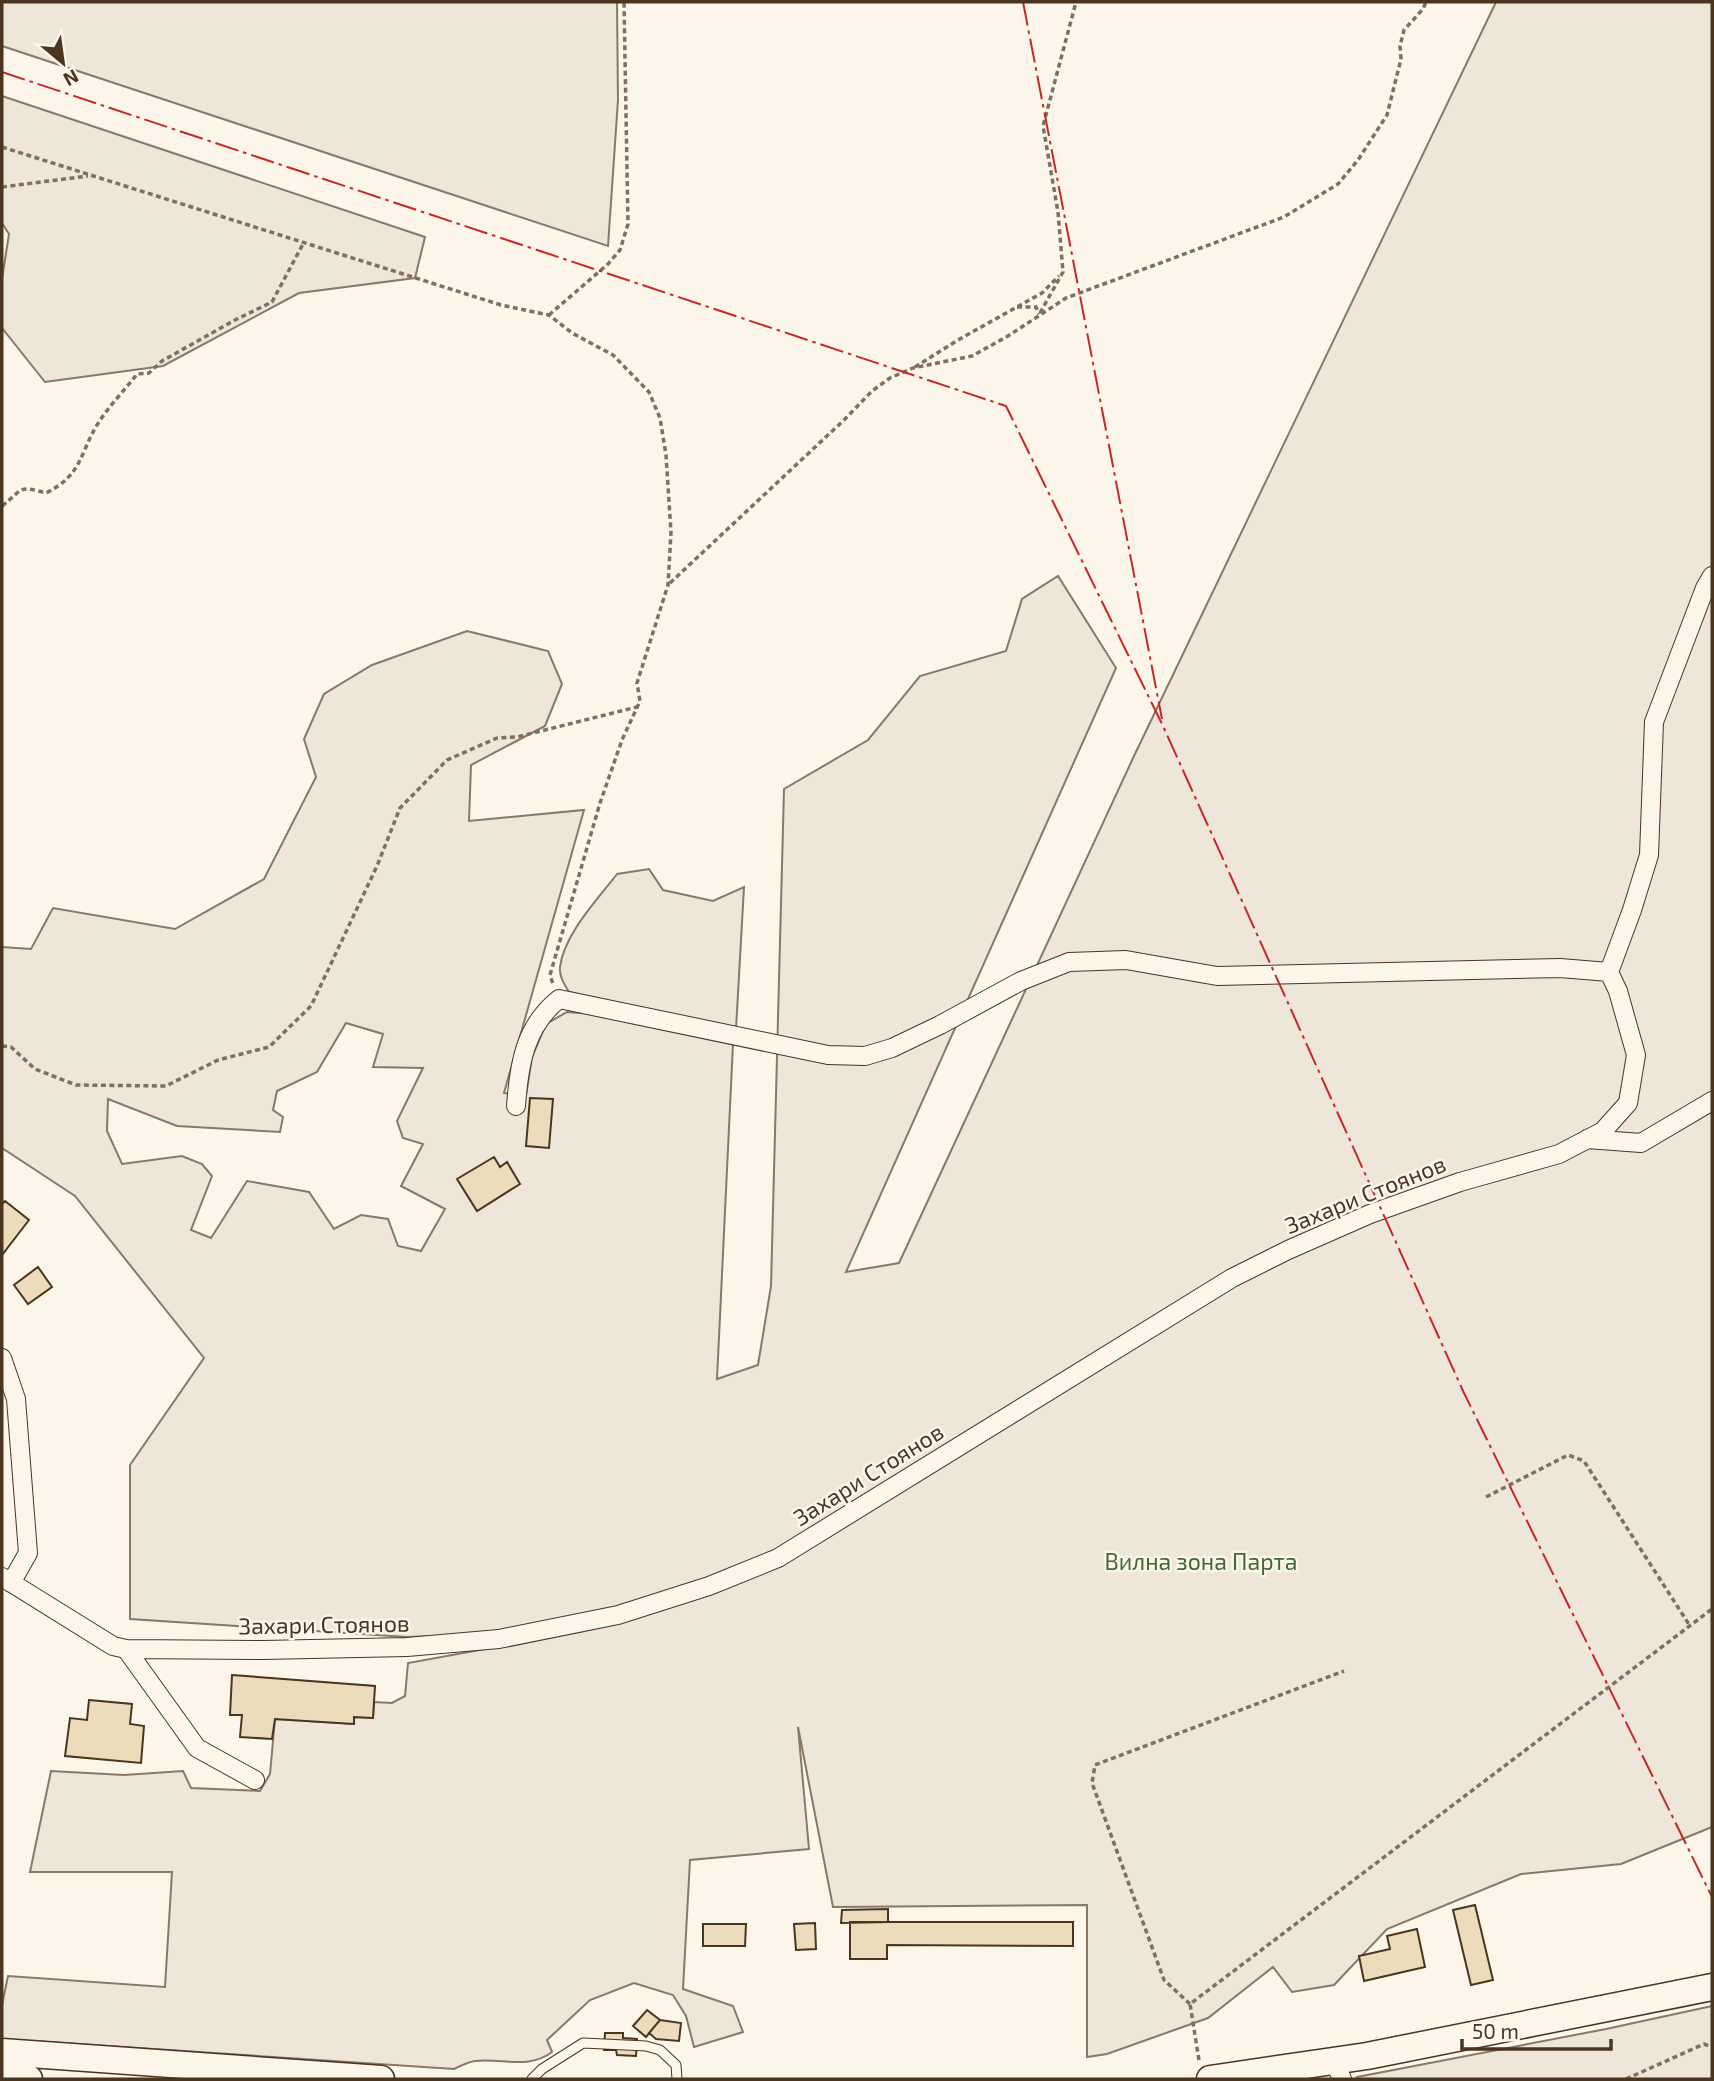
<svg xmlns="http://www.w3.org/2000/svg" width="1714" height="2081" viewBox="0 0 1714 2081" font-family="'Exo 2',sans-serif">
<style>
.green{fill:#ede6d9;stroke:#887966;stroke-width:2;fill-rule:evenodd}
.building{fill:#ecdcbc;stroke:#4a3520;stroke-width:2}
.lines{fill:none;stroke-linecap:round;stroke-linejoin:round}
.service-casing{stroke:#4a3520;stroke-width:11}
.minor-casing{stroke:#4a3520;stroke-width:20}
.secondary-casing{stroke:#4a3520;stroke-width:29}
.path{stroke:#7f6f5c;stroke-width:3.5;stroke-dasharray:5 3.5;stroke-linecap:butt}
.service{stroke:#fbf6e9;stroke-width:9}
.minor{stroke:#fbf6e9;stroke-width:18}
.secondary{stroke:#fbf6e9;stroke-width:26}
.power{stroke:#c62828;stroke-width:2;stroke-dasharray:24 5 3.5 5;stroke-linecap:butt}
.labels{text-anchor:middle;dominant-baseline:central;stroke-width:5;stroke-linejoin:round;paint-order:stroke}
.street-label{font-size:23px;fill:#4a3520;stroke:#fbf6e9}
.park-label{font-size:23px;fill:#436837;stroke:#fbf6e9}
</style>
<rect width="100%" height="100%" fill="#fbf6e9"/>
<!-- green -->
<path class="green" d="M2 2H617L618 100 608 246 2 46Z
M1496 2H1712V1827L1621 1864 1521 1874 1387 1929 1334 1985 1292 1992 1273 1967 1208 2018 1107 2054 1087 2057V1905L833 1907 798 1727 809 1849 690 1860 683 1989 733 2006 743 2032 694 2047 686 2016 673 1995 634 1983 590 2000 547 2040 552 2052C528 2070 502 2058 475 2061 468 2062 460 2066 454 2069L2 2039V2005L8 1976 165 1987 172 1872H30L51 1771 124 1775 183 1771 191 1788 260 1791 270 1774 275 1719 353 1724 354 1717 373 1718 374 1702 392 1703 405 1696 408 1663 584 1631 407 1637 130 1619V1465L204 1358 75 1196 2 1148V947L31 949 53 908 175 929 264 879 316 777 304 739 324 694 372 665 467 631 548 651 562 684 545 726 471 765 469 821 584 810 504 1093 526 1096 532 1057 546 1024 567 1012 594 1014 733 1044 717 1379 758 1365 771 1286 784 789 868 740 920 676 1006 651 1022 599 1058 576 1116 668 846 1272 899 1263 1134 756ZM346 1023 383 1034 373 1067 423 1068 397 1121 403 1138 423 1144 401 1186 445 1209 421 1251 398 1246 388 1219 361 1215 334 1229 309 1192 247 1181 211 1238 191 1230 212 1176 202 1164 182 1156 122 1164 107 1131 108 1099 177 1126 280 1132 283 1117 273 1110 277 1091 317 1072Z
M2 96 425 237 415 278 299 293 163 366 45 382 2 328V279L9 234 2 223Z
M649 869 663 890 713 901 744 887 736 1029 569 992C564 984 559 976 560 967 564 934 598 899 617 874Z
M1712 2006V2079H1358L1357 2077 1606 2029Z"/>
<!-- building -->
<path class="building" d="M530 1098 553 1099 549 1148 526 1146Z
M494 1157 500 1167 507 1162 520 1184 477 1211 457 1179Z
M5 1201 29 1220 2 1255V1204Z
M38 1267 52 1287 28 1304 14 1285Z
M232 1675 375 1686 373 1718 354 1717V1724L275 1719 272 1739 240 1737 242 1715H230Z
M89 1700 132 1704 130 1724 144 1726 141 1763 65 1756 70 1718 87 1720Z
M1475 1905 1493 1980 1471 1985 1453 1910Z
M888 1909V1922L841 1923 842 1910Z
M850 1922H1073V1946L887 1945V1959H850Z
M815 1923 816 1949 796 1950 794 1924Z
M703 1924H746L745 1946H703Z
M1417 1929 1425 1967 1364 1981 1359 1956 1390 1949 1387 1936Z
M647 2010 660 2020 646 2037 633 2026Z
M660 2020 681 2023 679 2041 656 2039 649 2033Z
M605 2033H623V2038L637 2039 636 2056 617 2055 616 2050H604Z"/>
<g class="lines">
<defs>
<path id="service" d="M532 2079 542 2069 583 2043 646 2046 660 2050 676 2065 677 2079"/>
<path id="minor" d="M1609 972 1632 910 1649 855 1654 722 1705 588 1712 576
M1587 1139 1641 1143 1712 1101
M2 1358 16 1399 28 1553 11 1583
M2 1577 113 1646 126 1649 263 1650 407 1647 499 1639 618 1615 709 1586 778 1558 1232 1278 1288 1250 1370 1214 1460 1182 1559 1154 1603 1131 1628 1103 1636 1055 1618 991 1609 972 1560 968 1217 976 1126 960 1069 962 1021 981 940 1025 892 1048 865 1056 828 1055 559 999C525 1026 519 1064 516 1106
M126 1649 197 1748 255 1780
M1334 2061 1342 2079"/>
<path id="secondary" d="M2 2052 381 2079
M2 2077 29 2079
M1210 2079 1367 2056 1712 1987"/>
</defs>
<!-- service casing -->
<use href="#service" class="service-casing"/>
<!-- minor casing -->
<use href="#minor" class="minor-casing"/>
<!-- secondary casing -->
<use href="#secondary" class="secondary-casing"/>
<!-- path -->
<path class="path" d="M2 147 501 305 549 315 572 333 613 355 649 392 660 418 666 455 671 532 668 585 637 683 640 701 622 740 600 803 550 975 553 984
M2 187 88 176
M1017 307H1036L1039 314
M1040 313 1063 272 1058 212 1043 126 1076 2
M549 315 608 264 620 250 628 224 624 2
M915 367 958 340 1042 293 1059 276
M2 506C24 489 17 485 46 493 82 475 79 455 97 425 108 407 124 391 137 374L149 373 162 361 235 320 272 302 303 244
M670 583 844 420 872 391 890 378 913 368 972 356 1008 336 1066 298 1284 217 1338 184 1358 160 1387 115 1401 59 1400 46 1404 30 1423 9 1426 2
M2 1046 11 1047 35 1069 76 1085 166 1086 218 1060 269 1047 311 1006 377 866 400 808 447 760 497 738 517 737 637 707
M1486 1497 1568 1455 1584 1461 1690 1626
M1190 2004 1164 1980 1092 1783 1095 1765 1344 1671
M1199 2060 1190 2004 1712 1609
M1626 2079 1704 2044 1712 2047"/>
<!-- service -->
<use href="#service" class="service"/>
<!-- minor -->
<use href="#minor" class="minor"/>
<!-- secondary -->
<use href="#secondary" class="secondary"/>
<!-- power -->
<path class="power" d="M1023 2 1162 719
M2 72 1006 406 1163 726 1464 1393 1712 1897"/>
</g>
<g class="labels">
<!-- street labels -->
<g class="street-label">
<text transform="translate(1365 1194) rotate(-22)">Захари Стоянов</text>
<text transform="translate(868 1474) rotate(-32)">Захари Стоянов</text>
<text transform="translate(324 1624) rotate(-1)">Захари Стоянов</text>
</g>
<!-- park labels -->
<g class="park-label">
<text x="1201" y="1561">Вилна зона Парта</text>
</g>
</g>
<!-- border -->
<rect width="1714" height="2081" fill="none" stroke="#4a3520" stroke-width="7"/>
<!-- north arrow -->
<g transform="translate(63 63) rotate(151)" stroke="#fbf6e9" stroke-width="5" paint-order="stroke">
<path d="M0-5L12 26L0 18L-12 26Z" fill="#4a3520"/>
<text y="-10" font-size="19" font-weight="bold" text-anchor="middle" fill="#4a3520">N</text>
</g>
<!-- scale -->
<path d="M1462 2039v10h149v-10" fill="none" stroke="#4a3520" stroke-width="3.5"/>
<text x="1472" y="2039" font-size="21" fill="#4a3520" stroke="#fbf6e9" stroke-width="5" paint-order="stroke">50 m</text>
</svg>
